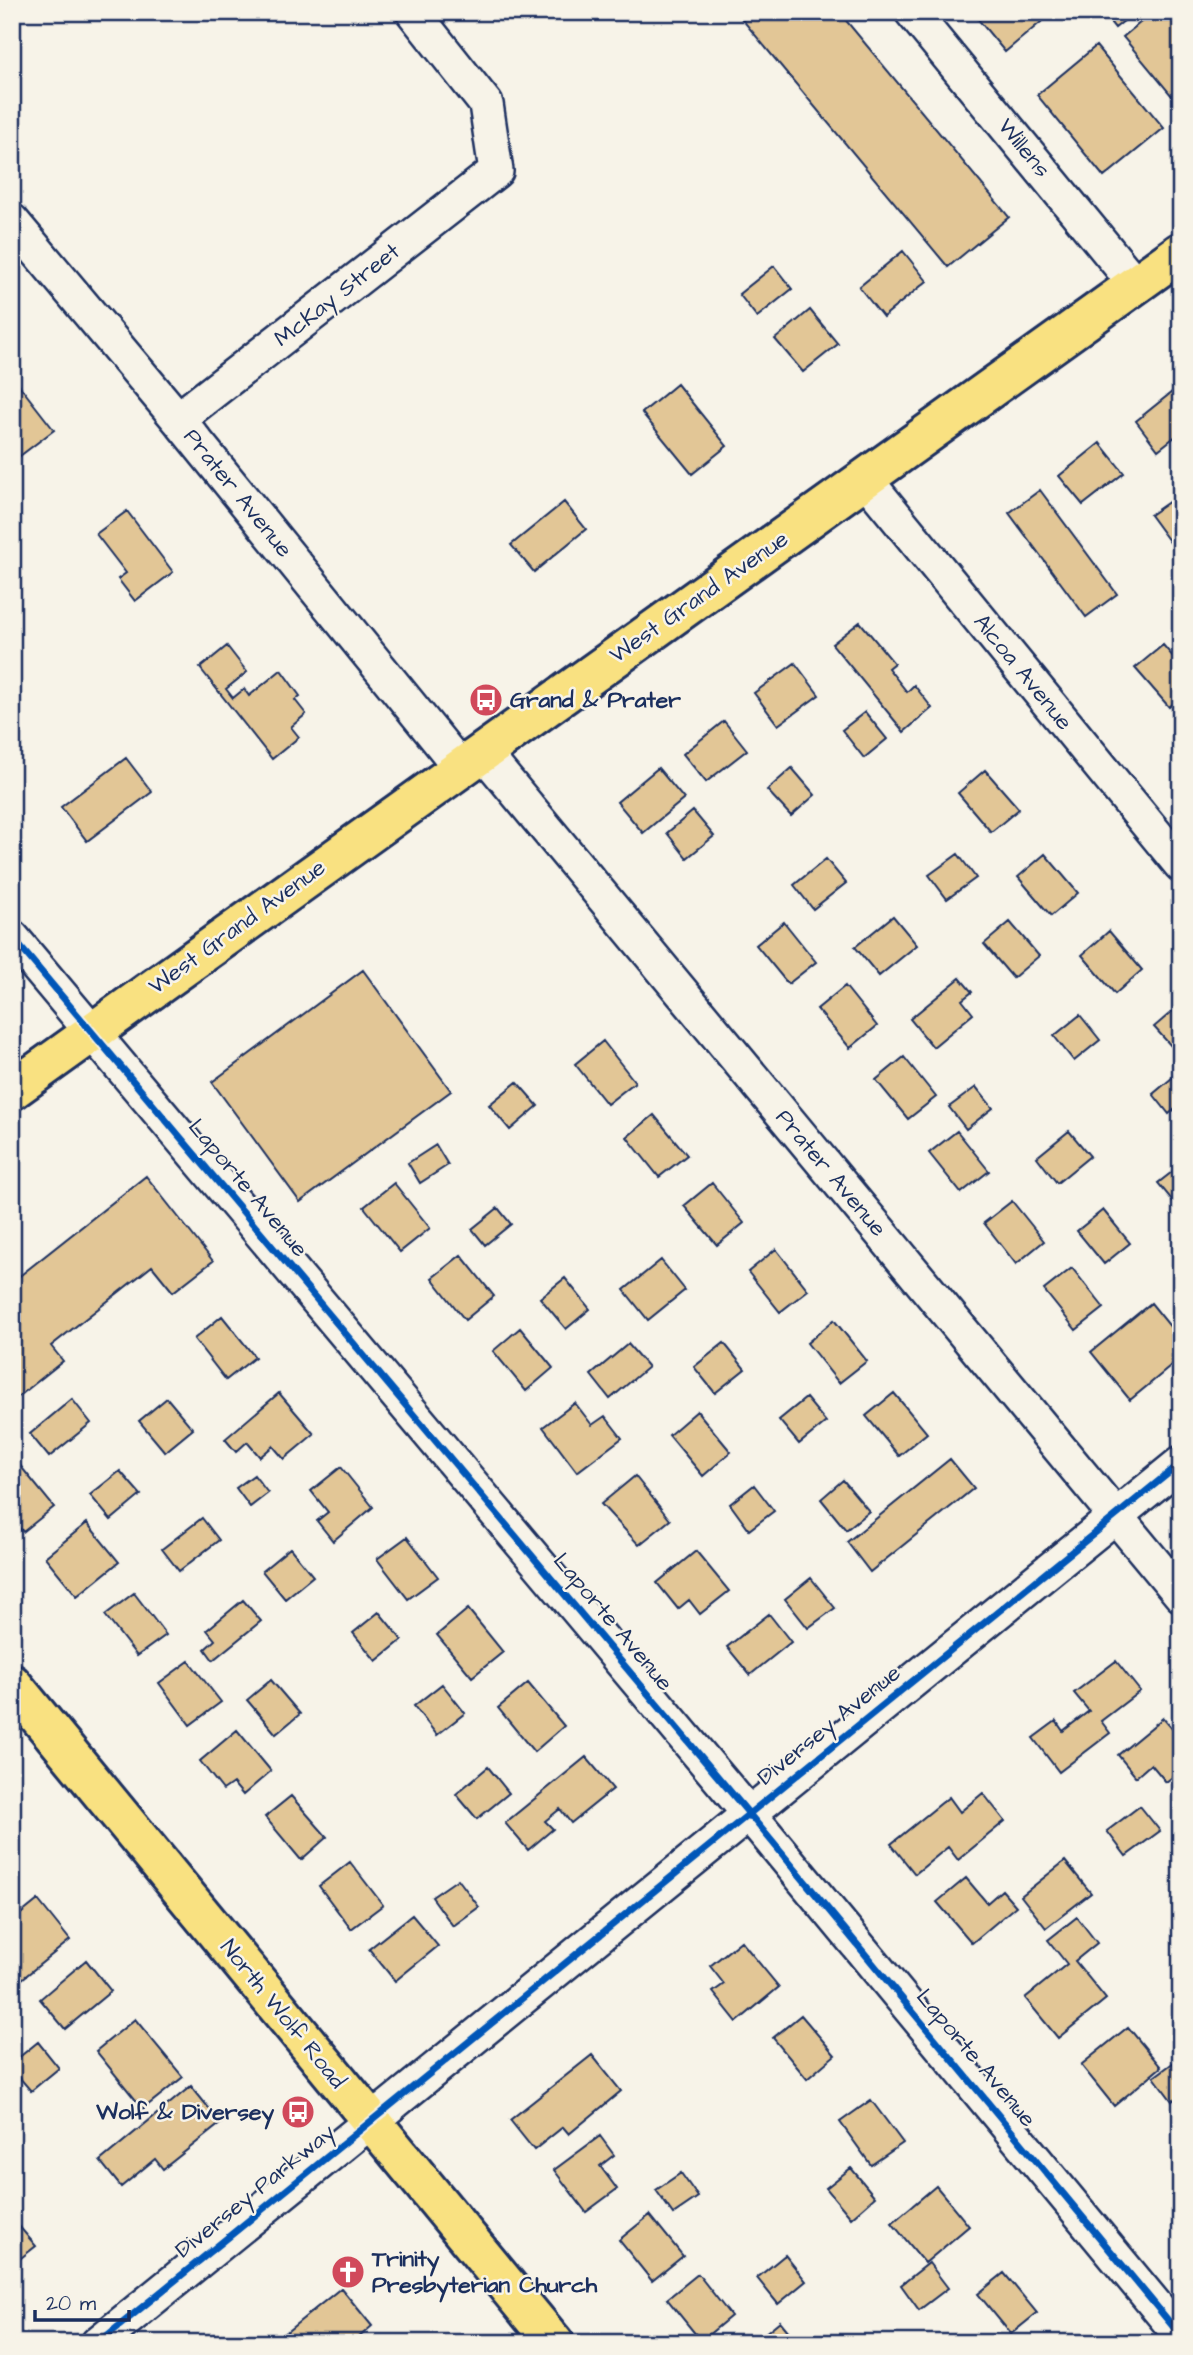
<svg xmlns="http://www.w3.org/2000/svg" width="1193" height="2355" viewBox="0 0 1193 2355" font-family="'Architects Daughter',sans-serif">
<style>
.building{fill:#e2c696;stroke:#1b2f5e;stroke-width:2}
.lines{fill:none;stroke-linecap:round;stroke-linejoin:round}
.minor-casing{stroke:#1b2f5e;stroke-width:38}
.major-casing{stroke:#1b2f5e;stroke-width:44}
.minor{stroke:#f7f3e8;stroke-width:33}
.major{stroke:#f9e181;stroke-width:38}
.cycleway-casing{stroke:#f7f3e8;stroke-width:11}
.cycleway{stroke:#0057b8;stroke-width:7}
.labels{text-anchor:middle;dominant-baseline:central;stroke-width:5;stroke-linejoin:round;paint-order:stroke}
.street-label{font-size:23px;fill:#1b2f5e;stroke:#f7f3e8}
.poi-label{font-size:23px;font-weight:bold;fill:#1b2f5e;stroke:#f7f3e8;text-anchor:start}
</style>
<rect width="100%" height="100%" fill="#f7f3e8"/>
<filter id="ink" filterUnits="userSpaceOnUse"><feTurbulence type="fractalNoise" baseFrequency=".0143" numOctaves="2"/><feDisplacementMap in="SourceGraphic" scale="14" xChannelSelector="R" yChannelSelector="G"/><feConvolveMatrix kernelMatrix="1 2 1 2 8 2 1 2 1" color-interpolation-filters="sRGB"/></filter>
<g filter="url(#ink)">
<!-- building -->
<path class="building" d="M736 12H839L1009 217 948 267Z
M972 12H1053L1005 52Z
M1102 12H1135L1115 28Z
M1153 12H1181V107L1123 37Z
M1096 46 1164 128 1104 177 1037 95Z
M903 251 927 281 883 317 859 287Z
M774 266 792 289 757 317 739 294Z
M810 310 838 344 803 372 775 339Z
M12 376 54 430 12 462Z
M677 384 727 446 692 474 642 413Z
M1177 388 1181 393V432L1158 450 1136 421Z
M1100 443 1124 473 1083 505 1059 476Z
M1040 490 1117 594 1086 617 1009 513Z
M1176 497 1181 504V538L1172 545 1150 515Z
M564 502 586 529 534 572 511 545Z
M127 511 173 572 135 601 118 579 126 573 96 534Z
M860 622 894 663 888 668 907 692 914 685 932 708 904 732 832 644Z
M1163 645 1181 666V697L1169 707 1135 668Z
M227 646 247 672 226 689 233 698 244 689 249 696 281 670 300 696 295 700 306 714 291 727 299 737 272 759 200 668Z
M795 663 819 695 778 725 754 693Z
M865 712 887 739 864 758 842 730Z
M724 721 747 750 706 782 683 754Z
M126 758 152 792 87 841 61 807Z
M658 768 684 799 643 833 617 802Z
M792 768 815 795 791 816 767 790Z
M985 770 1019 809 991 832 958 793Z
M693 811 714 836 687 858 667 833Z
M958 854 976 878 947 899 929 875Z
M1045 854 1078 893 1051 916 1018 877Z
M826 859 846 883 813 909 794 885Z
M893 916 917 945 879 976 855 947Z
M784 922 816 962 788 984 756 945Z
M1010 922 1039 956 1013 978 984 944Z
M1109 931 1142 970 1115 994 1082 955Z
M363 970 451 1091 300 1202 212 1082Z
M960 978 972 992 962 1000 973 1014 933 1047 910 1019Z
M845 986 877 1026 850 1048 817 1009Z
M1181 1004V1057L1154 1027Z
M1080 1015 1100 1040 1074 1061 1054 1036Z
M603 1041 635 1082 607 1104 575 1064Z
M904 1057 936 1097 908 1119 876 1080Z
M1178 1073 1181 1077V1104L1169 1114 1153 1094Z
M517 1082 538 1106 510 1130 489 1105Z
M976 1087 993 1108 966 1129 949 1107Z
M654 1115 687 1155 659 1177 627 1137Z
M957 1131 989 1171 961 1193 929 1153Z
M1069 1131 1090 1156 1057 1183 1037 1157Z
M436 1145 448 1165 420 1183 408 1163Z
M1181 1165V1211L1158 1183Z
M146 1176 213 1261 173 1292 152 1266 51 1346 63 1361 12 1402V1282Z
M394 1183 430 1228 400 1252 364 1207Z
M712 1183 744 1223 717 1245 684 1206Z
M1012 1201 1044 1241 1016 1264 984 1223Z
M498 1208 511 1224 485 1245 472 1229Z
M1103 1210 1130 1243 1104 1264 1077 1231Z
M776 1249 808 1290 780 1312 748 1272Z
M461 1255 494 1296 465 1320 432 1278Z
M661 1260 685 1290 648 1320 624 1290Z
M1072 1268 1104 1308 1076 1330 1044 1290Z
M565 1278 590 1309 566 1329 540 1298Z
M1151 1303 1181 1340V1358L1130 1400 1091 1352Z
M222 1316 255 1357 226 1380 194 1339Z
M834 1320 867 1361 839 1383 807 1343Z
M520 1328 553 1368 526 1391 493 1351Z
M724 1343 745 1369 715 1393 694 1367Z
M628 1344 648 1367 610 1399 591 1375Z
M279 1393 314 1434 284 1459 273 1446 260 1457 247 1442 236 1452 225 1439Z
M894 1393 927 1433 899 1456 866 1416Z
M167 1398 193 1429 165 1452 139 1421Z
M806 1398 826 1422 799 1444 779 1420Z
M72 1399 91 1423 49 1457 30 1434Z
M575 1403 592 1425 605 1416 622 1438 577 1472 543 1427Z
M697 1411 731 1452 703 1476 669 1435Z
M950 1459 974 1488 870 1572 847 1542Z
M18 1463 54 1507 23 1532 12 1520V1468Z
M341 1467 373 1507 333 1541 317 1521 328 1512 311 1491Z
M120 1471 141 1495 111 1520 90 1495Z
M254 1475 268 1493 250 1507 236 1488Z
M635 1476 670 1520 639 1545 601 1504Z
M843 1480 869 1511 846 1530 821 1499Z
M754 1485 774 1511 749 1530 730 1504Z
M202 1518 219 1540 179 1571 162 1549Z
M87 1523 119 1562 77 1596 45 1557Z
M407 1537 438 1577 408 1599 377 1559Z
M290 1548 313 1576 285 1599 262 1571Z
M696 1551 729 1591 700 1614 689 1600 678 1609 657 1583Z
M811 1578 835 1608 808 1628 785 1599Z
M134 1593 166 1635 137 1656 105 1615Z
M243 1600 261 1621 213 1660 205 1649 215 1640 207 1630Z
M468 1609 503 1652 472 1677 437 1635Z
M379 1612 402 1640 376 1661 353 1633Z
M769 1614 791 1642 750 1675 727 1647Z
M189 1661 221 1702 190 1725 159 1683Z
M1116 1661 1140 1691 1101 1721 1110 1733 1059 1772 1033 1738 1056 1721 1063 1731 1089 1711 1074 1693Z
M271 1680 300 1714 276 1734 247 1700Z
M528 1683 564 1726 534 1752 498 1708Z
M442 1684 465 1713 437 1735 414 1706Z
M1163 1718 1181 1739V1770L1166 1782 1151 1764 1136 1777 1118 1755Z
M237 1730 271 1771 243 1795 233 1783 223 1790 200 1761Z
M586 1757 613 1789 571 1823 560 1809 545 1821 553 1829 528 1850 505 1823Z
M488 1767 509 1793 477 1819 456 1794Z
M983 1793 1005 1821 958 1860 948 1847 915 1874 891 1844 949 1797 960 1812Z
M291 1796 327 1837 301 1860 265 1817Z
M1140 1806 1160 1831 1126 1856 1107 1831Z
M1065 1861 1091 1893 1046 1928 1021 1896Z
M350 1862 383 1905 351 1929 319 1886Z
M966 1878 987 1903 1002 1890 1016 1906 972 1943 937 1902Z
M458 1879 479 1907 453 1926 432 1897Z
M38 1900 70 1940 17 1983 12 1977V1921Z
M412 1915 438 1946 395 1981 369 1949Z
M1077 1917 1097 1943 1075 1961 1106 1999 1058 2038 1025 1998 1067 1964 1048 1940Z
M741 1941 779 1987 737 2022 713 1992 724 1984 710 1966Z
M86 1960 111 1991 65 2029 40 1999Z
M801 2015 835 2055 807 2079 773 2038Z
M135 2019 183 2077 143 2109 96 2051Z
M1128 2027 1161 2067 1114 2106 1081 2065Z
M38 2042 59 2068 31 2091 12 2069V2063Z
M592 2055 621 2091 569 2134 563 2127 534 2150 510 2120Z
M1181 2057V2094L1172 2101 1154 2077Z
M191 2086 221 2123 163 2169 155 2159 121 2187 100 2161Z
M871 2100 903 2143 871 2165 840 2122Z
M600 2136 614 2155 600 2166 617 2189 586 2212 554 2170Z
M851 2168 875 2197 851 2218 826 2188Z
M681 2173 698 2197 673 2214 656 2190Z
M936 2186 969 2226 925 2263 892 2223Z
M650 2215 683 2256 652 2281 619 2240Z
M12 2218 36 2246 12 2265Z
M785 2255 806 2281 778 2304 757 2278Z
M929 2263 948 2288 919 2310 901 2285Z
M1004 2273 1037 2313 1011 2334 978 2294Z
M698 2274 731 2316 701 2341 667 2299Z
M341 2288 372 2326 357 2339 360 2343H273Z
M780 2321 798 2343H753Z"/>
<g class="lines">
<defs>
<path id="minor" d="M912 12 1136 285
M12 221 178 419 460 767
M178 419 496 171 486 104 413 12
M866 480 1181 865
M482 751 1181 1595
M12 937 750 1815 1181 2336
M98 2343 1181 1463"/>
<path id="major" d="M12 1090 1181 252
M12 1684 554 2343"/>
</defs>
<!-- minor casing -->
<use href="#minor" class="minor-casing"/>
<!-- major casing -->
<use href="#major" class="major-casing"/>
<!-- minor -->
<use href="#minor" class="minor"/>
<!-- major -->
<use href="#major" class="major"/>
<defs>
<path id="cycleway" d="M12 937 750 1815 1181 2336
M98 2343 1181 1463"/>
</defs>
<!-- cycleway casing -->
<use href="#cycleway" class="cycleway-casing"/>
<!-- cycleway -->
<use href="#cycleway" class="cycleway"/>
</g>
</g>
<!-- icons -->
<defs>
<symbol id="bus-disc" viewBox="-11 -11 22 22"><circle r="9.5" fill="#d1495b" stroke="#f7f3e8"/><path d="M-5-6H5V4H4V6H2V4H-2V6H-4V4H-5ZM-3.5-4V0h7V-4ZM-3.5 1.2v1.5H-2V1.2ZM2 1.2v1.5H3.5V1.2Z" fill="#fff"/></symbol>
<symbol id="church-disc" viewBox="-11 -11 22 22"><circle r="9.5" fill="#d1495b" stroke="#f7f3e8"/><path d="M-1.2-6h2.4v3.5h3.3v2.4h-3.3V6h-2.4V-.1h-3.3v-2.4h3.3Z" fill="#fff"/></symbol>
</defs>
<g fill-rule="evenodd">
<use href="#bus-disc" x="467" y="681" width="38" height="38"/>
<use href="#bus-disc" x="279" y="2093" width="38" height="38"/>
<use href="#church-disc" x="329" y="2253" width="38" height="38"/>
</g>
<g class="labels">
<!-- street labels -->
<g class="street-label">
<text transform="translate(1024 148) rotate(51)">Willens</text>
<text transform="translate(337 295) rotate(-38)">McKay Street</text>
<text transform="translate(238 493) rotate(51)">Prater Avenue</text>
<text transform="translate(699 597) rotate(-35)">West Grand Avenue</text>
<text transform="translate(1023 672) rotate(51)">Alcoa Avenue</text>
<text transform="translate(237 927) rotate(-36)">West Grand Avenue</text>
<text transform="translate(831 1173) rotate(50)">Prater Avenue</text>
<text transform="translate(248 1188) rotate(50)">Laporte Avenue</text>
<text transform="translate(613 1622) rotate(50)">Laporte Avenue</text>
<text transform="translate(829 1725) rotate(-39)">Diversey Avenue</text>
<text transform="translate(283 2014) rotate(51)">North Wolf Road</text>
<text transform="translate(976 2058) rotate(50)">Laporte Avenue</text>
<text transform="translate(255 2191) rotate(-39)">Diversey Parkway</text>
</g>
<!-- poi labels -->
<g class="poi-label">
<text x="510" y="700">Grand &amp; Prater</text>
<text x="274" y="2112" text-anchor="end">Wolf &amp; Diversey</text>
<text x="372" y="2259">Trinity<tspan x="372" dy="26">Presbyterian Church</tspan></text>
</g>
</g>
<!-- margin -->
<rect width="1193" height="2355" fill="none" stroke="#f7f3e8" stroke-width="42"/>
<rect x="21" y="21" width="1151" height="2313" fill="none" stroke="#1b2f5e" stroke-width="2.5" filter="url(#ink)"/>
<!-- scale -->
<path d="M35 2310v10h94v-10" fill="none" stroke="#1b2f5e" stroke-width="3.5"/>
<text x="46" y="2310" font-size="21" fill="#1b2f5e" stroke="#f7f3e8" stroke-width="5" paint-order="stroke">20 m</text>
</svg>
